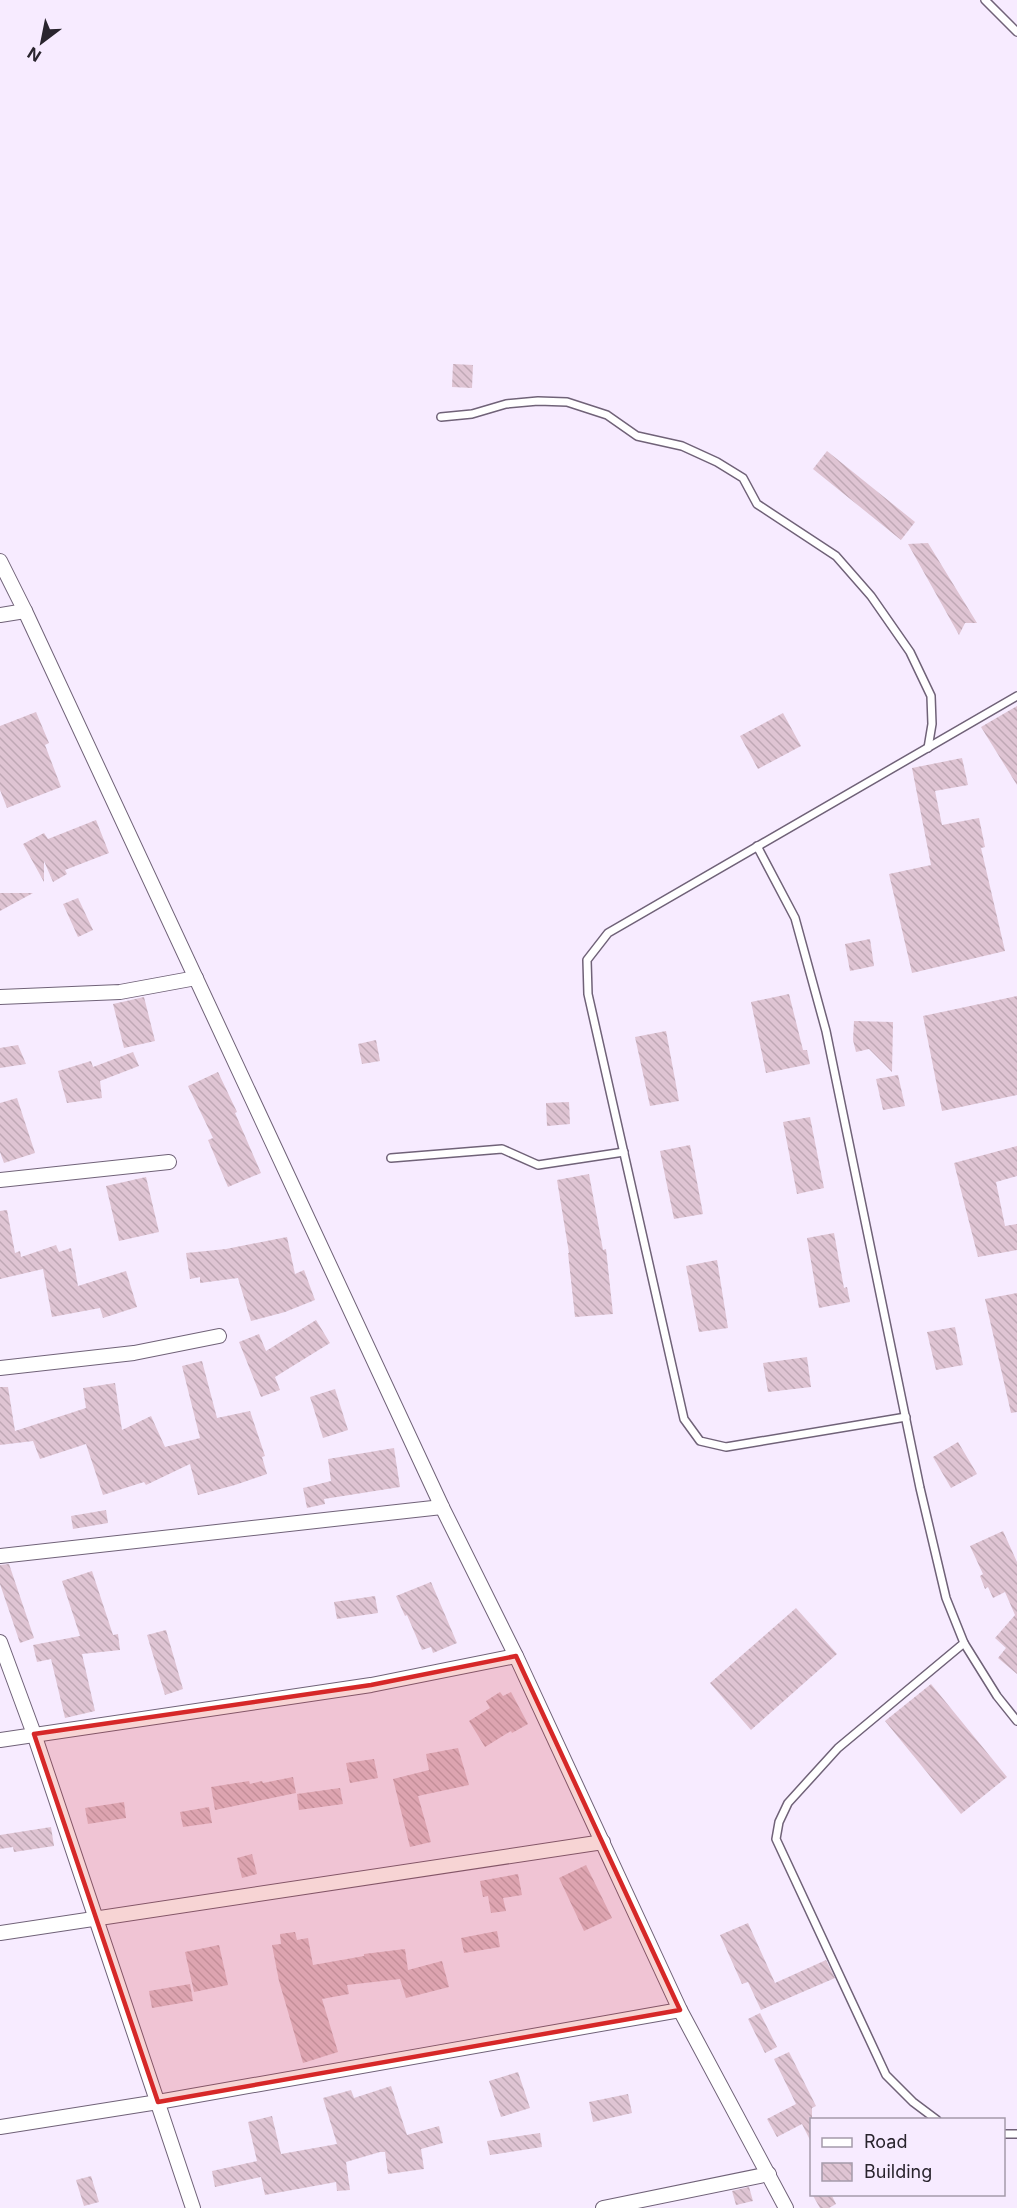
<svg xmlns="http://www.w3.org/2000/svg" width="1017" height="2208" font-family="Inter,sans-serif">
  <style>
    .building { fill: url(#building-back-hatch) }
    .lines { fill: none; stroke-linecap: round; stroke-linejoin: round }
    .service-casing { stroke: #706278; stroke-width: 10 }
    .minor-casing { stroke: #706278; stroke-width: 16 }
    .service { stroke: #fff; stroke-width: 7 }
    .minor { stroke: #fff; stroke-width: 14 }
    .marked { fill: #d62828; fill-opacity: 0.2; stroke: #d62828; stroke-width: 4.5; stroke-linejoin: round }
  </style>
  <defs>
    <pattern id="building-back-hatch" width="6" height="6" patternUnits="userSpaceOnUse" patternTransform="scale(1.5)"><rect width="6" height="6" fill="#dfc4d3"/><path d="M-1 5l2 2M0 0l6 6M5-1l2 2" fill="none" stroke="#bfa8b5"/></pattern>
  </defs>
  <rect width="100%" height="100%" fill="#f7ebff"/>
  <g class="building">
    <polygon points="453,364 473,365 472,388 452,387"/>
    <polygon points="827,451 915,522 901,540 813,469"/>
    <polygon points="928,543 977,623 965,623 959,635 908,544"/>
    <polygon points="1017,706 1017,785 981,727"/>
    <polygon points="36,712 49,743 45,745 61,787 7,808 0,790 0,726"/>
    <polygon points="783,713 801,746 758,769 740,736"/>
    <polygon points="962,758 968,785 935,791 942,825 979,818 985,847 981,848 1005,951 912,973 889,874 931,865 912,768"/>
    <polygon points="96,820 109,853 65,870 67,874 53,882 44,861 44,882 23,844 44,833 48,839"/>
    <polygon points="0,893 33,893 0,911"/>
    <polygon points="78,898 93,930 78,937 63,904"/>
    <polygon points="870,939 874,966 850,971 845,944"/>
    <polygon points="789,994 803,1050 807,1050 810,1064 766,1073 751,1002"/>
    <polygon points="1017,996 1017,1095 942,1111 923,1016"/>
    <polygon points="144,997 155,1041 124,1048 113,1004"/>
    <polygon points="854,1021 893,1022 892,1072 869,1049 856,1052 853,1040"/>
    <polygon points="666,1031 679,1101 650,1106 635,1037"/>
    <polygon points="376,1040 380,1061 362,1064 358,1044"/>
    <polygon points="18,1045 26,1064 0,1068 0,1048"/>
    <polygon points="133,1052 139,1066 100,1081 102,1098 67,1103 58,1071 91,1061 93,1067"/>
    <polygon points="218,1072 237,1112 235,1113 261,1173 228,1187 208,1140 213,1138 188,1086"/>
    <polygon points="898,1075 905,1106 883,1110 876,1079"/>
    <polygon points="17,1098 35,1153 4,1163 0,1152 0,1103"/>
    <polygon points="569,1102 570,1124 547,1126 546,1103"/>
    <polygon points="810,1117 824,1188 797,1194 783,1122"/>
    <polygon points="690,1145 703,1214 674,1219 660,1151"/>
    <polygon points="1017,1146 1017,1176 996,1182 1005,1226 1017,1224 1017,1250 978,1257 954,1163"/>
    <polygon points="589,1174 603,1250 606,1249 613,1314 575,1317 568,1253 569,1253 557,1180"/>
    <polygon points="146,1177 159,1232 119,1241 106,1186"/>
    <polygon points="7,1210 15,1253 20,1251 21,1257 56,1245 59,1252 71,1248 78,1286 126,1271 137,1307 103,1318 100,1308 52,1317 43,1269 0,1279 0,1211"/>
    <polygon points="834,1233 844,1288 847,1287 850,1302 819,1308 807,1238"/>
    <polygon points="287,1237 295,1274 304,1270 315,1300 285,1312 251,1321 238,1278 200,1283 200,1277 190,1279 186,1253 226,1249"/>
    <polygon points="717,1260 728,1328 699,1332 686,1266"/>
    <polygon points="1017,1293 1017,1412 1011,1413 985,1299"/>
    <polygon points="316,1320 330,1343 275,1377 280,1390 261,1397 239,1342 259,1334 266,1351"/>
    <polygon points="955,1327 963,1365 936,1370 927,1332"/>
    <polygon points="807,1357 811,1387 768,1392 763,1363"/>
    <polygon points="202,1361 217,1418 250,1411 265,1456 262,1457 267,1474 235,1485 198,1495 190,1464 146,1485 144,1482 103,1495 86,1444 40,1459 33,1441 0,1445 0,1387 8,1387 15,1431 86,1408 83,1388 115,1383 122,1430 151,1416 165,1447 200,1438 182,1366"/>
    <polygon points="335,1389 348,1430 323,1438 310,1397"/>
    <polygon points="958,1442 977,1474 951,1488 933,1457"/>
    <polygon points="394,1448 400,1487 324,1499 325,1504 307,1508 303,1488 331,1481 328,1459"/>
    <polygon points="106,1510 108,1523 73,1529 71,1516"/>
    <polygon points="1003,1531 1017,1562 1017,1674 998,1658 1006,1648 995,1638 1015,1615 1005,1592 993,1598 988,1587 985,1589 980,1576 983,1574 970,1546"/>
    <polygon points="9,1564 34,1638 20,1643 0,1584 0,1565"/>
    <polygon points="92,1571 113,1635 118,1634 120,1650 82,1654 95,1711 65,1718 51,1659 37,1662 33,1645 80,1636 62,1581"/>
    <polygon points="431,1582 457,1643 433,1653 431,1647 422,1650 407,1615 405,1616 396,1596"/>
    <polygon points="375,1596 378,1613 337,1619 334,1602"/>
    <polygon points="796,1608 837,1654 751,1730 710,1683"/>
    <polygon points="166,1630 183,1689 165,1695 147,1635"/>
    <polygon points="931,1684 1007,1777 961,1814 885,1721"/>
    <polygon points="500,1692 503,1696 511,1692 528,1724 512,1733 511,1731 485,1747 469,1721 490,1708 486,1701"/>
    <polygon points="458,1748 469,1785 418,1796 431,1842 410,1847 393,1779 429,1770 426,1754"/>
    <polygon points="374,1759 378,1778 350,1783 346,1763"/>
    <polygon points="293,1777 296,1793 215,1810 211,1787 249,1781 250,1784 262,1781 263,1783"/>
    <polygon points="340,1788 343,1804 299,1810 297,1794"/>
    <polygon points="124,1802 126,1818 88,1824 85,1808"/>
    <polygon points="209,1807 212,1823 183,1827 180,1812"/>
    <polygon points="51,1827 54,1846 14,1852 13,1847 0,1849 0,1835"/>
    <polygon points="252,1854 257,1874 242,1878 237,1858"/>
    <polygon points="586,1865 612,1918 584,1931 559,1878"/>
    <polygon points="518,1874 522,1895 503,1898 506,1911 491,1913 488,1896 483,1897 480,1881"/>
    <polygon points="748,1923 775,1983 826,1960 835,1978 761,2010 748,1982 742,1984 720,1935"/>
    <polygon points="497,1931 500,1947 464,1953 461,1938"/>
    <polygon points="295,1932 297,1940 308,1938 313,1965 364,1956 364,1954 405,1949 408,1970 442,1961 449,1987 406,1998 400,1979 347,1985 349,1994 322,1999 338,2052 303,2063 279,1981 272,1945 281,1944 280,1934"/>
    <polygon points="219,1945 228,1985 194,1992 185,1952"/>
    <polygon points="190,1984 193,2001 152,2008 149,1991"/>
    <polygon points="760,2013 777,2047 765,2053 748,2019"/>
    <polygon points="789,2052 816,2106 812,2108 812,2144 802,2124 777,2137 767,2119 796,2104 774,2059"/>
    <polygon points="518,2072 530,2108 501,2117 489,2081"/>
    <polygon points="391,2086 407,2135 439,2126 443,2143 421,2149 424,2169 388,2174 385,2152 380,2152 346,2162 350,2190 337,2191 336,2182 265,2195 261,2177 215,2187 212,2171 257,2161 248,2122 272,2116 281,2154 337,2144 323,2098 351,2090 354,2098"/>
    <polygon points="628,2094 632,2113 593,2122 589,2102"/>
    <polygon points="540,2133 542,2147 490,2155 487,2141"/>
    <polygon points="91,2176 99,2202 84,2206 76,2180"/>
    <polygon points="749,2187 753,2201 736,2205 732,2191"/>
    <polygon points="812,2194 831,2194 836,2204 829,2208 820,2208"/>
  </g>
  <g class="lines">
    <g class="service-casing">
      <g id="service">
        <polyline points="985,0 1017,32"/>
        <polyline points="441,417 472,414 506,404 538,401 567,402 607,415 637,436 682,446 717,462 743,478 757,504 836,556 871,596 910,652 931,696 932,724 928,748"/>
        <polyline points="757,846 795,918 826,1031 920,1488 946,1598 964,1643 997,1696 1017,1721"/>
        <polyline points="391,1158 502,1149 538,1165 624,1152"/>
        <polyline points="906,1417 726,1447 700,1441 684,1419 588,994 587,960 608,933 1017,696"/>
        <polyline points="937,2120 913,2102 886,2075 776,1839 779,1822 788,1803 838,1748 964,1643"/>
        <polyline points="1004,2134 1017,2134"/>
      </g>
    </g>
    <g class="minor-casing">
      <g id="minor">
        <polyline points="0,561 25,611 442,1507 516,1656 680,2010 786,2208"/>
        <polyline points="0,615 25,611"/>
        <polyline points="0,997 120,992 196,978"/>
        <polyline points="0,1180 169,1162"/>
        <polyline points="0,1368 134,1353 219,1336"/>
        <polyline points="0,1556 442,1507"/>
        <polyline points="0,1642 34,1734 193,2208"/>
        <polyline points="0,1740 371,1685 516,1656"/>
        <polyline points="0,1933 603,1842"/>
        <polyline points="0,2127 158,2102 680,2010"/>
        <polyline points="603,2208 769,2174"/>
      </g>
    </g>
    <use href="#service" class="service"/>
    <use href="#minor" class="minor"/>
  </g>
  <path class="marked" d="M516,1656L680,2010L158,2102L34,1734L371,1685Z"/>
  <rect x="810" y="2118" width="195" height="78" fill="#f7ebff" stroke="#a59bab" stroke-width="1.5"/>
  <rect x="822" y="2138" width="30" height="9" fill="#ffffff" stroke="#a59bab" stroke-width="1.5"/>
  <text x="864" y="2148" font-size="18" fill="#29242d">Road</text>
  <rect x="822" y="2163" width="30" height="18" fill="url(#building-back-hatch)" stroke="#a59bab" stroke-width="1.5"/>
  <text x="864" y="2178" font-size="18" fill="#29242d">Building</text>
  <g transform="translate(42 42) rotate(212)" stroke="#f7ebff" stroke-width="4.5" paint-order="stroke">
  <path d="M0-4.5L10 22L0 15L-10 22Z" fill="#29242d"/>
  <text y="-9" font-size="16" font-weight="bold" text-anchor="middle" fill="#29242d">N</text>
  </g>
</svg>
